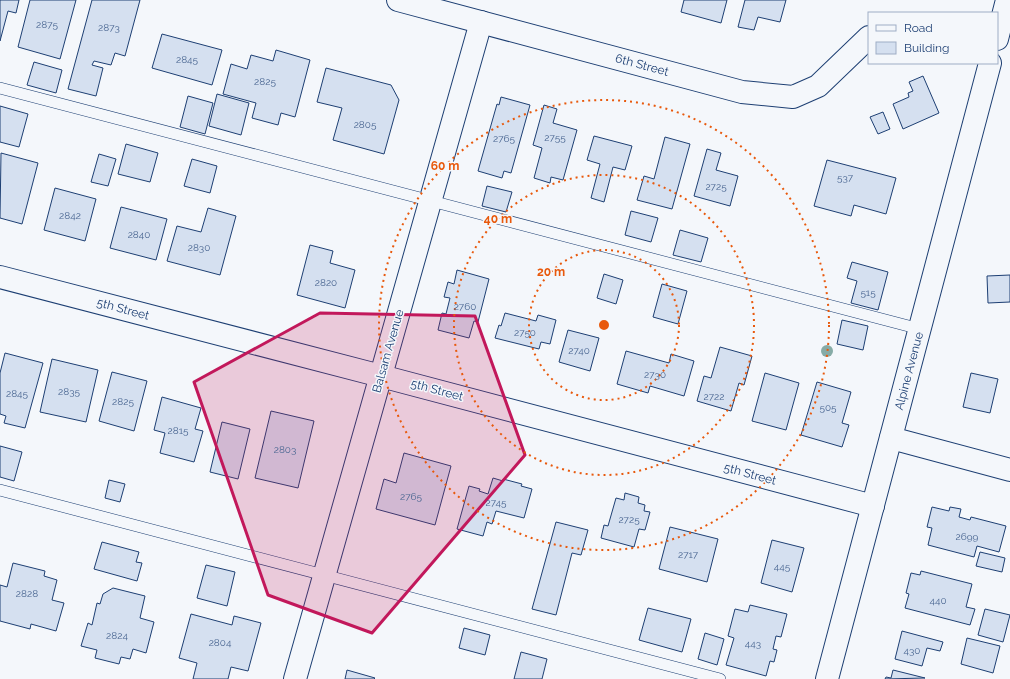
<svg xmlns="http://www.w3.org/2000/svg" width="1010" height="679" font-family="Raleway,sans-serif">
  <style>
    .building { fill: #d5e0f0; stroke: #1d3f73 }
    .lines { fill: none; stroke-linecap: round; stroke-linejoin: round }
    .service-casing { stroke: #1d3f73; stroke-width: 12 }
    .minor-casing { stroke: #1d3f73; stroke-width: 24 }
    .service { stroke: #f4f7fb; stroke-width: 11 }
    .minor { stroke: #f4f7fb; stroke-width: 22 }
    .tree { fill: #86aba6 }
    .marked { fill: #c2185b; fill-opacity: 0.2; stroke: #c2185b; stroke-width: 3; stroke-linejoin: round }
    .ring { fill: none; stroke: #e8590c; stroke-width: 2; stroke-dasharray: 2 4 }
    .labels { text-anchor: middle; stroke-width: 3; stroke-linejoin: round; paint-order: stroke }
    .number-label { font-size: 10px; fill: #4b6792 }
    .street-label { font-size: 12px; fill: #1d3f73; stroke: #f4f7fb }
    .centre { fill: #e8590c; stroke: #f4f7fb; stroke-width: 2 }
    .ring-label { font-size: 12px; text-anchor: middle; font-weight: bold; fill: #e8590c; stroke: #f4f7fb; stroke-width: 3; stroke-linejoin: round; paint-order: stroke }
  </style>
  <rect width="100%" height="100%" fill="#f4f7fb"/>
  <g class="building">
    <polygon points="0,0 19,0 16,13 8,11 0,41"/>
    <polygon points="30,0 76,0 60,59 18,47"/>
    <polygon points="92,0 140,0 125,56 115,53 111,65 94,61 92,65 103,68 96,96 68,89"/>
    <polygon points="684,0 727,0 721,23 681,12"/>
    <polygon points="745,0 786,0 780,22 758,17 754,30 738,27"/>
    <polygon points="162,34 222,50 212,85 152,68"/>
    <polygon points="276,50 310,60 295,117 281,113 278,125 252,118 256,103 223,94 231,64 247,69 251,55 273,61"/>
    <polygon points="34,62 62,70 56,93 27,85"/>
    <polygon points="326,68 391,85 399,100 384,154 333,140 342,108 317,102"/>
    <polygon points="923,76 939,113 903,129 893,104 909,97 908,93 913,91 909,82"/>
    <polygon points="217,94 249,103 241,135 209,126"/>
    <polygon points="188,96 213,103 205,134 180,127"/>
    <polygon points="501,97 530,105 511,173 504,171 502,178 478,171 497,104 499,105"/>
    <polygon points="544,105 557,109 553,123 577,130 563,180 551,177 550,183 534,178 542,148 533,145"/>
    <polygon points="0,106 28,114 19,147 0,142"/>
    <polygon points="883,112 890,129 878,134 870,117"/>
    <polygon points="594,136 632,146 625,170 613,167 604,202 591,198 600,164 587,160"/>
    <polygon points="665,137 690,144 672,209 637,200 644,176 654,179"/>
    <polygon points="126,144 158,153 150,182 118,174"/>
    <polygon points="707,149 721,153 716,170 738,176 730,206 694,196"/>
    <polygon points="1,153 38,163 22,224 0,218"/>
    <polygon points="99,154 116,159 108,186 91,182"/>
    <polygon points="192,159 217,166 210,193 184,186"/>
    <polygon points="827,160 896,178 886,214 854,205 851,216 814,206"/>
    <polygon points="487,186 512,192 506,212 482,206"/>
    <polygon points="55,188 96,199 85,241 44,230"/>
    <polygon points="121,207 167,219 156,260 110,248"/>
    <polygon points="208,208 236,216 220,275 167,261 177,226 201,232"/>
    <polygon points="631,211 658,218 651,242 625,235"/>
    <polygon points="680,230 708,238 701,262 673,255"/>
    <polygon points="310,245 333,251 330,263 355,270 345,308 297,295"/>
    <polygon points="852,262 888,272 878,310 851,303 857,281 847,278"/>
    <polygon points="457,270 489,279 478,322 474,321 469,338 438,330 442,313 446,314 450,298 444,297 448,282 454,284"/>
    <polygon points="604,274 623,280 616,304 597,298"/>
    <polygon points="1010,275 1010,302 988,303 987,276"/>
    <polygon points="662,284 687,291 678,324 653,317"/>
    <polygon points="505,313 536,321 538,315 556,320 550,344 541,342 539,349 495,338 499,325 501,326"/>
    <polygon points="842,320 868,326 863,350 837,344"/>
    <polygon points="568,330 599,338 590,371 559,362"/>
    <polygon points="720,347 752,356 744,385 739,383 731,411 697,401 704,376 711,378"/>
    <polygon points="626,351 669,363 671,354 694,361 684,396 650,386 648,393 617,384"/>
    <polygon points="5,353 43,363 25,428 4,423 6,416 0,414 0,373"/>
    <polygon points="52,359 98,370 86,422 40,412"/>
    <polygon points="112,372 147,381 134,431 99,421"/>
    <polygon points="765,373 799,383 786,430 752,421"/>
    <polygon points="971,373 998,379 990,413 963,407"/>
    <polygon points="817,382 851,392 842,423 849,425 842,447 801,435"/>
    <polygon points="162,397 201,408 195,429 203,431 194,462 160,453 165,433 154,430"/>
    <polygon points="271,411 314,421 298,488 255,478"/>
    <polygon points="222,422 250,429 238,479 210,472"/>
    <polygon points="0,446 22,452 14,481 0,477"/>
    <polygon points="404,453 451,466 435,525 376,509 384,479 396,483"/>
    <polygon points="493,478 503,481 503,479 522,484 521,486 532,489 524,518 496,511 492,524 487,522 483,536 457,529 469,486 480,489 479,491 488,494"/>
    <polygon points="109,480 125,484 120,502 105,498"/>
    <polygon points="625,493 639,497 638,503 645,505 644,511 650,512 645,530 639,529 634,547 601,538 604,525 608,526 616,498 624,500"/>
    <polygon points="932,507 949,511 950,507 961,509 959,517 970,520 971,517 1006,526 999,552 977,546 974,557 928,545 932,528 927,527"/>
    <polygon points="556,522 588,530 581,555 572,553 556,615 532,609"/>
    <polygon points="670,527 718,539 707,582 659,569"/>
    <polygon points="772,540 804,548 792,592 761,583"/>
    <polygon points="102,542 139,552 136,562 142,563 137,581 94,569"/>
    <polygon points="980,552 1005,558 1002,572 976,566"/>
    <polygon points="13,563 45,571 44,576 57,580 52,600 64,603 56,631 31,624 30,629 0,621 0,585 7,587"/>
    <polygon points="206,565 235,572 227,606 197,598"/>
    <polygon points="921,571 972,584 966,607 975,609 970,625 905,608 909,594 906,593 911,573 920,575"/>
    <polygon points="113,588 145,596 140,618 154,622 146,653 133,649 130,659 121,657 119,664 95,658 97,650 81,646 88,623 92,625 97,603 100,604 103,594"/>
    <polygon points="750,605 787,614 781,637 776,636 773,649 777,650 774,662 770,661 766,676 726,665 734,638 728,636 735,609 748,612"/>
    <polygon points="648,608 691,619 682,652 639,640"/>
    <polygon points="985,609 1010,615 1003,642 978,635"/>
    <polygon points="191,614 232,625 234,616 261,623 248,671 231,667 228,679 193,679 197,663 179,658"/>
    <polygon points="464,628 490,635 485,655 459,648"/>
    <polygon points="902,631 943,642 940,651 927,648 922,666 895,659"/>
    <polygon points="705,633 724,639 717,665 698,659"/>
    <polygon points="967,638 1000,646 993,673 961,664"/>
    <polygon points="521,652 547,659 542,679 514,679"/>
    <polygon points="347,670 375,678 374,679 345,679"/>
    <polygon points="893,670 925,678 885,679 886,677 891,678"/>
  </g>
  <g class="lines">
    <g class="service-casing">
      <g id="service">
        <polyline points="0,88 920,329"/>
        <polyline points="0,490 720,679"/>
      </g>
    </g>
    <g class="minor-casing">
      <g id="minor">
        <polyline points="398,0 742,92 793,97 818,86 869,37"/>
        <polyline points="997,39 1007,0"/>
        <polyline points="0,277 381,376 873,506"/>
        <polyline points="891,438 1010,470"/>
        <polyline points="295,679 481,22"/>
        <polyline points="827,679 990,63"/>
      </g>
    </g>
    <use href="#service" class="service"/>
    <use href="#minor" class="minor"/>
  </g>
  <circle class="tree" cx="827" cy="351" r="6"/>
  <path class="marked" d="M320,313L475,316L525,455L372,633L268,595L194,382Z"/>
  <g class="ring">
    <circle cx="604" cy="325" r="75"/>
    <circle cx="604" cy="325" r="150"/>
    <circle cx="604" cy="325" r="225"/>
  </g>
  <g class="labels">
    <g class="number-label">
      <text x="47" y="28">2875</text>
      <text x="109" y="31">2873</text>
      <text x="187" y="63">2845</text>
      <text x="265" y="85">2825</text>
      <text x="365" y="128">2805</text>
      <text x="555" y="141">2755</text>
      <text x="504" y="142">2765</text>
      <text x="845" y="181">537</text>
      <text x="716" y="190">2725</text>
      <text x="70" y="219">2842</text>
      <text x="139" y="238">2840</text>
      <text x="199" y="251">2830</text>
      <text x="326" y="286">2820</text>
      <text x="868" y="296">515</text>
      <text x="465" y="310">2760</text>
      <text x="525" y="336">2750</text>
      <text x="579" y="354">2740</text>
      <text x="655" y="378">2730</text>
      <text x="69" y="395">2835</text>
      <text x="17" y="397">2845</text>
      <text x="714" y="400">2722</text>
      <text x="123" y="405">2825</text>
      <text x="828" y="411">505</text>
      <text x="178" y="434">2815</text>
      <text x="285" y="453">2803</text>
      <text x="411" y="500">2765</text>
      <text x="496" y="506">2745</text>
      <text x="629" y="523">2725</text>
      <text x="967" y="540">2699</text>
      <text x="688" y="558">2717</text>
      <text x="782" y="570">445</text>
      <text x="27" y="597">2828</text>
      <text x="938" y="604">440</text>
      <text x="117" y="639">2824</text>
      <text x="220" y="646">2804</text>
      <text x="753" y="647">443</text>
      <text x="912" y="654">430</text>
    </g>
    <g class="street-label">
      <text transform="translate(642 65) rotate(15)" y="4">6th Street</text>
      <text transform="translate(123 309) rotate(15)" y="4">5th Street</text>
      <text transform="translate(388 351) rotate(-74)" y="4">Balsam Avenue</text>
      <text transform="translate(909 371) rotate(-75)" y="4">Alpine Avenue</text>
      <text transform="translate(437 390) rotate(15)" y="4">5th Street</text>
      <text transform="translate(750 474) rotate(15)" y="4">5th Street</text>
    </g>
  </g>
  <circle cx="604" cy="325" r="6" class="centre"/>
  <g class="ring-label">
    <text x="445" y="170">60 m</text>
    <text x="498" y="223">40 m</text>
    <text x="551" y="276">20 m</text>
  </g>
  <rect x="868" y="12" width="130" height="52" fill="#f4f7fb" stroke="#9eadc5"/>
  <rect x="876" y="25" width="20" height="6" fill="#f4f7fb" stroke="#9eadc5"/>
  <text x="904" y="32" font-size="12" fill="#1d3f73">Road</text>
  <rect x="876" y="42" width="20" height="12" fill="#d5e0f0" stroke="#9eadc5"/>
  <text x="904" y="52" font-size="12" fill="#1d3f73">Building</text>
</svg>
